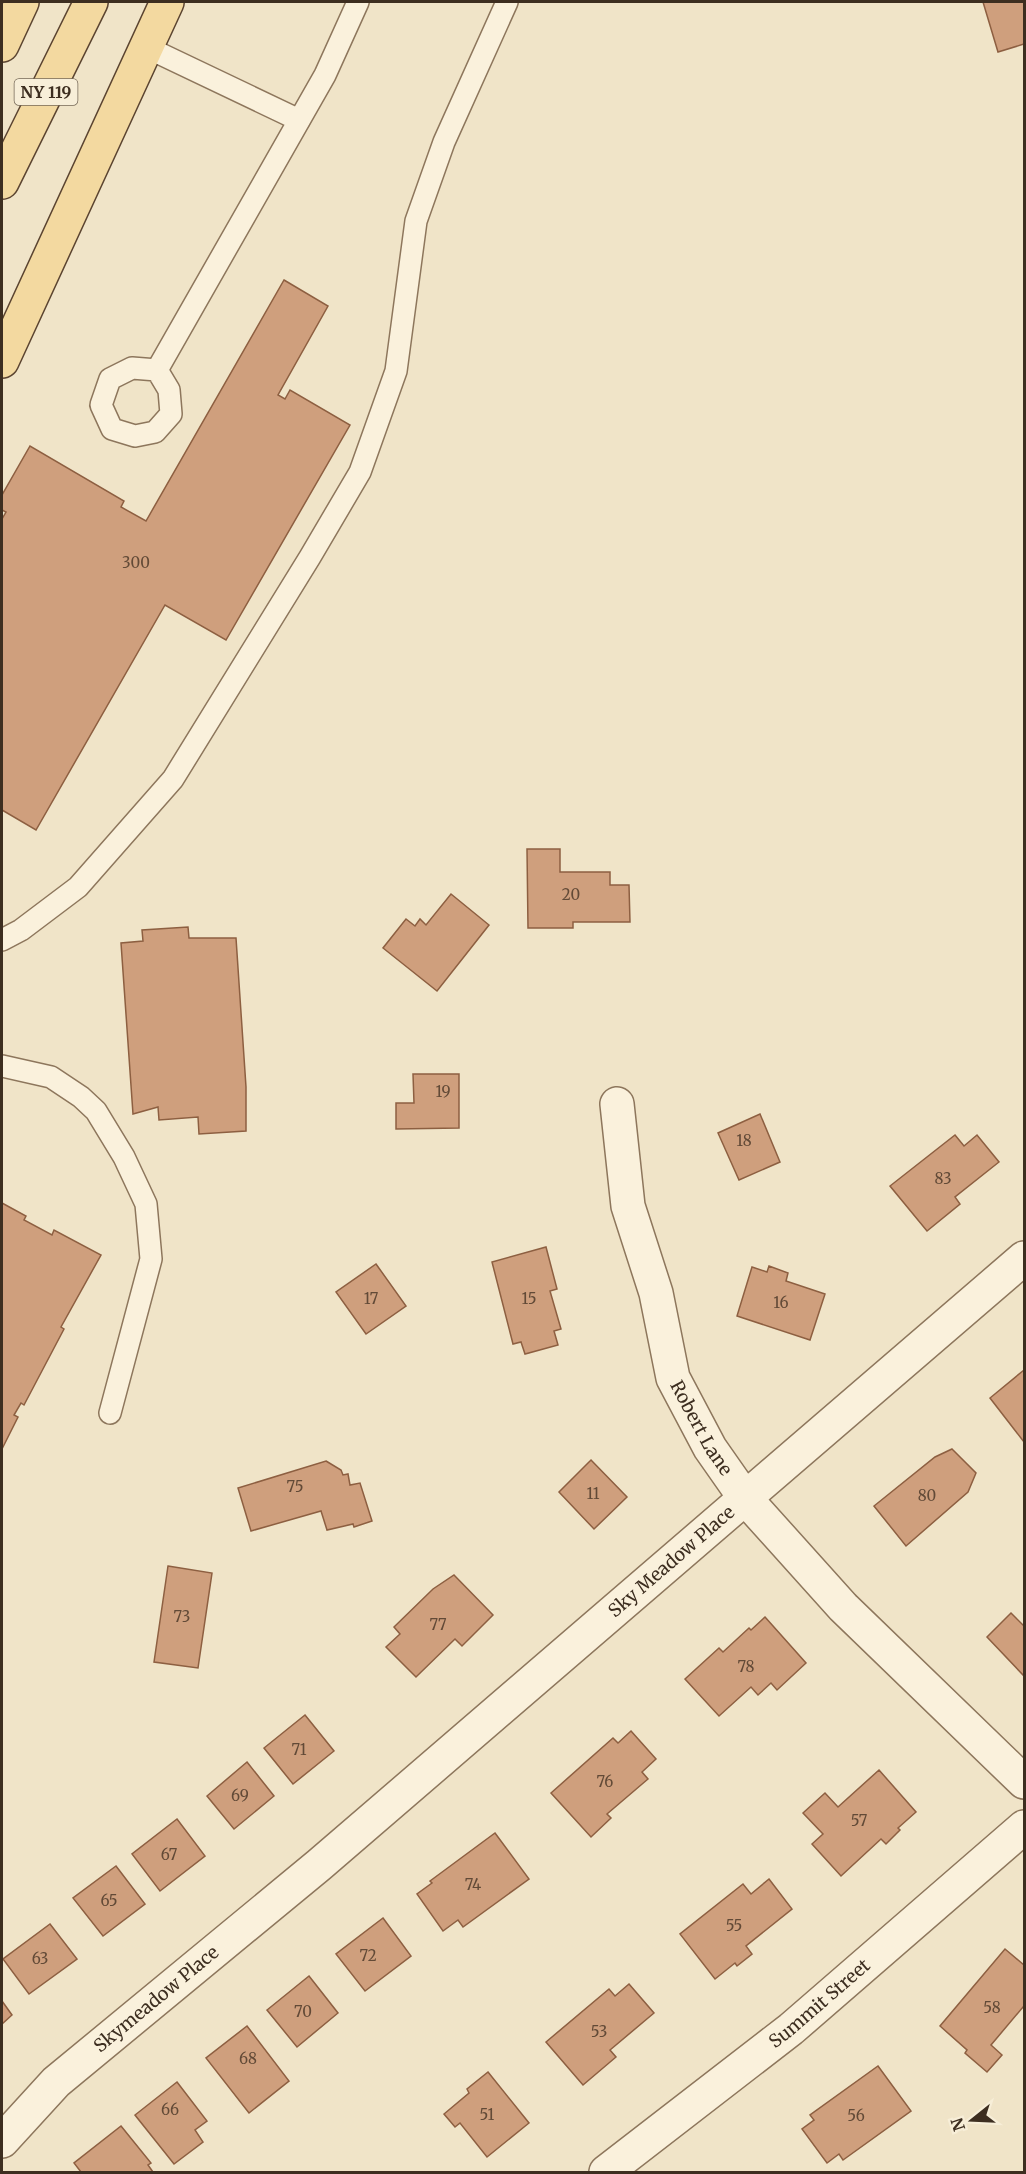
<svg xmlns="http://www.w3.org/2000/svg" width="1026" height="2174" font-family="Merriweather,serif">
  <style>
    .building { fill: #cf9f7d; stroke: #8d5f41; stroke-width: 1.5 }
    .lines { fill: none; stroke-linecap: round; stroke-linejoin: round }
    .lane-casing { stroke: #8d765c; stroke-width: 24 }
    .street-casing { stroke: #8d765c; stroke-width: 36 }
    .primary-casing { stroke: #5b4430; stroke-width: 36 }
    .lane { stroke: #faf1dc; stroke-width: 21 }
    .street { stroke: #faf1dc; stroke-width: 33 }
    .primary { stroke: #f3d9a0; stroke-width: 33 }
    .labels { text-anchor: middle; stroke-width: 4.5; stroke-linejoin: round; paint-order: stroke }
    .number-label { font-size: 15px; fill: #624a37 }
    .shield { fill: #f7eed8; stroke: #756857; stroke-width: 1.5 }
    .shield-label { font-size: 16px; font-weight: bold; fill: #3d2e20 }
    .street-label { font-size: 18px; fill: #3d2e20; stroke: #f7eed8 }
  </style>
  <rect width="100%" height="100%" fill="#f0e4c8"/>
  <g class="building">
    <polygon points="983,2 1024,2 1024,44 998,52"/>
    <polygon points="284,280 328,306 278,395 285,399 290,390 350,425 226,640 165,605 36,830 2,810 2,519 6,512 2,510 2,495 30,446 124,501 121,507 146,521"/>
    <polygon points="527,849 560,849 560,872 610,872 610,885 629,885 630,922 573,922 573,928 528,928"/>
    <polygon points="451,894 489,925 437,991 383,948 406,919 415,926 420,919 426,925"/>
    <polygon points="188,927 189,938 236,938 246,1087 246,1131 199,1134 198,1117 159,1120 158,1107 133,1114 121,943 143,941 142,930"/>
    <polygon points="413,1074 459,1074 459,1128 396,1129 396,1103 414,1103"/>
    <polygon points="760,1114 780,1162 739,1180 718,1133"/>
    <polygon points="955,1135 964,1146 977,1135 999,1162 955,1197 960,1204 927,1231 890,1186"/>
    <polygon points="2,1203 26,1216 24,1220 52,1235 54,1230 101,1255 61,1327 64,1329 24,1405 21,1403 14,1415 18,1417 2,1449"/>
    <polygon points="546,1247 557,1289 550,1291 561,1329 554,1331 558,1345 525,1354 521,1342 513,1344 492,1262"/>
    <polygon points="376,1264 406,1306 366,1334 336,1292"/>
    <polygon points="769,1266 788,1273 786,1281 825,1294 810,1340 737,1316 752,1267 767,1272"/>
    <polygon points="1024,1370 1024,1442 990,1398"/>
    <polygon points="952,1449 976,1473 968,1492 906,1546 874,1506 935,1457"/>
    <polygon points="591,1460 627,1497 594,1529 559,1492"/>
    <polygon points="326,1461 341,1470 343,1475 348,1474 350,1485 360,1483 372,1521 354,1527 353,1524 327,1530 321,1511 251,1531 238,1488"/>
    <polygon points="168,1566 212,1573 198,1668 154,1662"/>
    <polygon points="454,1575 493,1615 462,1646 455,1639 416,1677 386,1647 400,1634 394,1627 433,1589"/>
    <polygon points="1011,1613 1024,1626 1024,1676 987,1637"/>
    <polygon points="765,1617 806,1663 777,1690 771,1683 758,1695 751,1687 719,1716 685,1679 719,1648 723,1652 749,1628 751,1630"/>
    <polygon points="305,1715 334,1751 293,1784 264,1748"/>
    <polygon points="631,1731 656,1759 642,1772 648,1779 607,1814 611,1818 591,1837 551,1793 613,1738 618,1743"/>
    <polygon points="247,1762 274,1796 234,1829 207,1796"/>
    <polygon points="879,1770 916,1812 898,1828 900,1830 886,1844 881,1839 841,1876 812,1844 823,1834 803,1813 825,1793 838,1807"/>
    <polygon points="177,1819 205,1856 160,1891 132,1854"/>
    <polygon points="495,1833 529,1879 463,1927 458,1920 443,1931 417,1894 432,1883 430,1881"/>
    <polygon points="116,1866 145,1904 103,1936 73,1898"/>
    <polygon points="769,1879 792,1909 746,1946 752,1954 737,1966 735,1963 715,1979 680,1934 743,1884 751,1894"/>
    <polygon points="383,1918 411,1956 365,1991 336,1954"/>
    <polygon points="50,1924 77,1959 29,1994 3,1959"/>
    <polygon points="1005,1949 1024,1965 1024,2009 1023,2007 991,2045 1002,2055 987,2072 965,2053 967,2050 940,2026"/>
    <polygon points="309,1976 338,2013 297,2047 267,2010"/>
    <polygon points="629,1984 654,2013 610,2050 616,2057 583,2085 546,2042 609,1989 615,1996"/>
    <polygon points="2,2001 12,2015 2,2024"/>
    <polygon points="247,2026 289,2081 249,2113 206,2058"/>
    <polygon points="878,2066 911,2111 843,2160 839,2154 827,2163 802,2129 814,2120 810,2115"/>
    <polygon points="488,2072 529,2123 487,2157 460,2123 455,2127 444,2114 469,2093 467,2089"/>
    <polygon points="177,2082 207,2121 195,2130 203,2142 174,2164 135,2115"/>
    <polygon points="121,2126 151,2163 148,2165 153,2172 81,2172 74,2163"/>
  </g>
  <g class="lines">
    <g class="lane-casing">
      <g id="lane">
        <polyline points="146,47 299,120"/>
        <polygon points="132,368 157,370 169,390 171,414 155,432 135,436 112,429 101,405 110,379"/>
        <polyline points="157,370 325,75 358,2"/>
        <polyline points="2,940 21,930 78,887 173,779 310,557 360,472 396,371 416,221 444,142 507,2"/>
        <polyline points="2,1066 51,1077 81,1097 96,1111 124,1157 146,1204 151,1259 110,1413"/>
      </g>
    </g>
    <g class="street-casing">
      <g id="street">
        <path id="s1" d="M617,1104L628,1206L656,1293L673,1378L710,1448L745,1498L843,1607L1024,1782"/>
        <path id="s2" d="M2,2141L56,2082L319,1865L1024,1258"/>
        <path id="s3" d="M606,2172L791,2029L1024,1827"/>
      </g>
    </g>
    <g class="primary-casing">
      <g id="primary">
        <polyline points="2,45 22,2"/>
        <polyline points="2,182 91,2"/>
        <polyline points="2,361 167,2"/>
      </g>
    </g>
    <use href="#lane" class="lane"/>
    <use href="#street" class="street"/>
    <use href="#primary" class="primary"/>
  </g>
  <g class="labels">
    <g class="number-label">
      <text x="136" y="568">300</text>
      <text x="571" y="900">20</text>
      <text x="443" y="1097">19</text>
      <text x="744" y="1146">18</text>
      <text x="943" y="1184">83</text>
      <text x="371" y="1304">17</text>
      <text x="529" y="1304">15</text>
      <text x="781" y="1308">16</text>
      <text x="295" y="1492">75</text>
      <text x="593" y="1499">11</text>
      <text x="927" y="1501">80</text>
      <text x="182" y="1622">73</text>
      <text x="438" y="1630">77</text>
      <text x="746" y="1672">78</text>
      <text x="299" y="1755">71</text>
      <text x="605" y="1787">76</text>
      <text x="240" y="1801">69</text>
      <text x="859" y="1826">57</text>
      <text x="169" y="1860">67</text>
      <text x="473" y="1890">74</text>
      <text x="109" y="1906">65</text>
      <text x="734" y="1931">55</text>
      <text x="368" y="1961">72</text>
      <text x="40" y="1964">63</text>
      <text x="992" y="2013">58</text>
      <text x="303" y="2017">70</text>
      <text x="599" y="2037">53</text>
      <text x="248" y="2064">68</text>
      <text x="170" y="2115">66</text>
      <text x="487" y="2120">51</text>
      <text x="856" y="2121">56</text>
    </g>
    <rect class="shield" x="14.5" y="79" width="63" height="26" rx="4.5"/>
    <g class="shield-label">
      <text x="46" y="98">NY 119</text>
    </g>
    <g class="street-label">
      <text dy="6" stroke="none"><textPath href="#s1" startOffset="338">Robert Lane</textPath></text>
      <text dy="6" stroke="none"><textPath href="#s2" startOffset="886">Sky Meadow Place</textPath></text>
      <text dy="6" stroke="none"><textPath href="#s2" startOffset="210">Skymeadow Place</textPath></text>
      <text dy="6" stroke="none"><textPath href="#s3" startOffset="272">Summit Street</textPath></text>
    </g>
  </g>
  <rect width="1026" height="2174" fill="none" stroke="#3d2e20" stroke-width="6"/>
  <g transform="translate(972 2120) rotate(252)" stroke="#f7eed8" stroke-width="4.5" paint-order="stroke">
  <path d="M0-4.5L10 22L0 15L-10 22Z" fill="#3d2e20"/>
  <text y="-9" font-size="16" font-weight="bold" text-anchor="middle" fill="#3d2e20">N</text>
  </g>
</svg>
